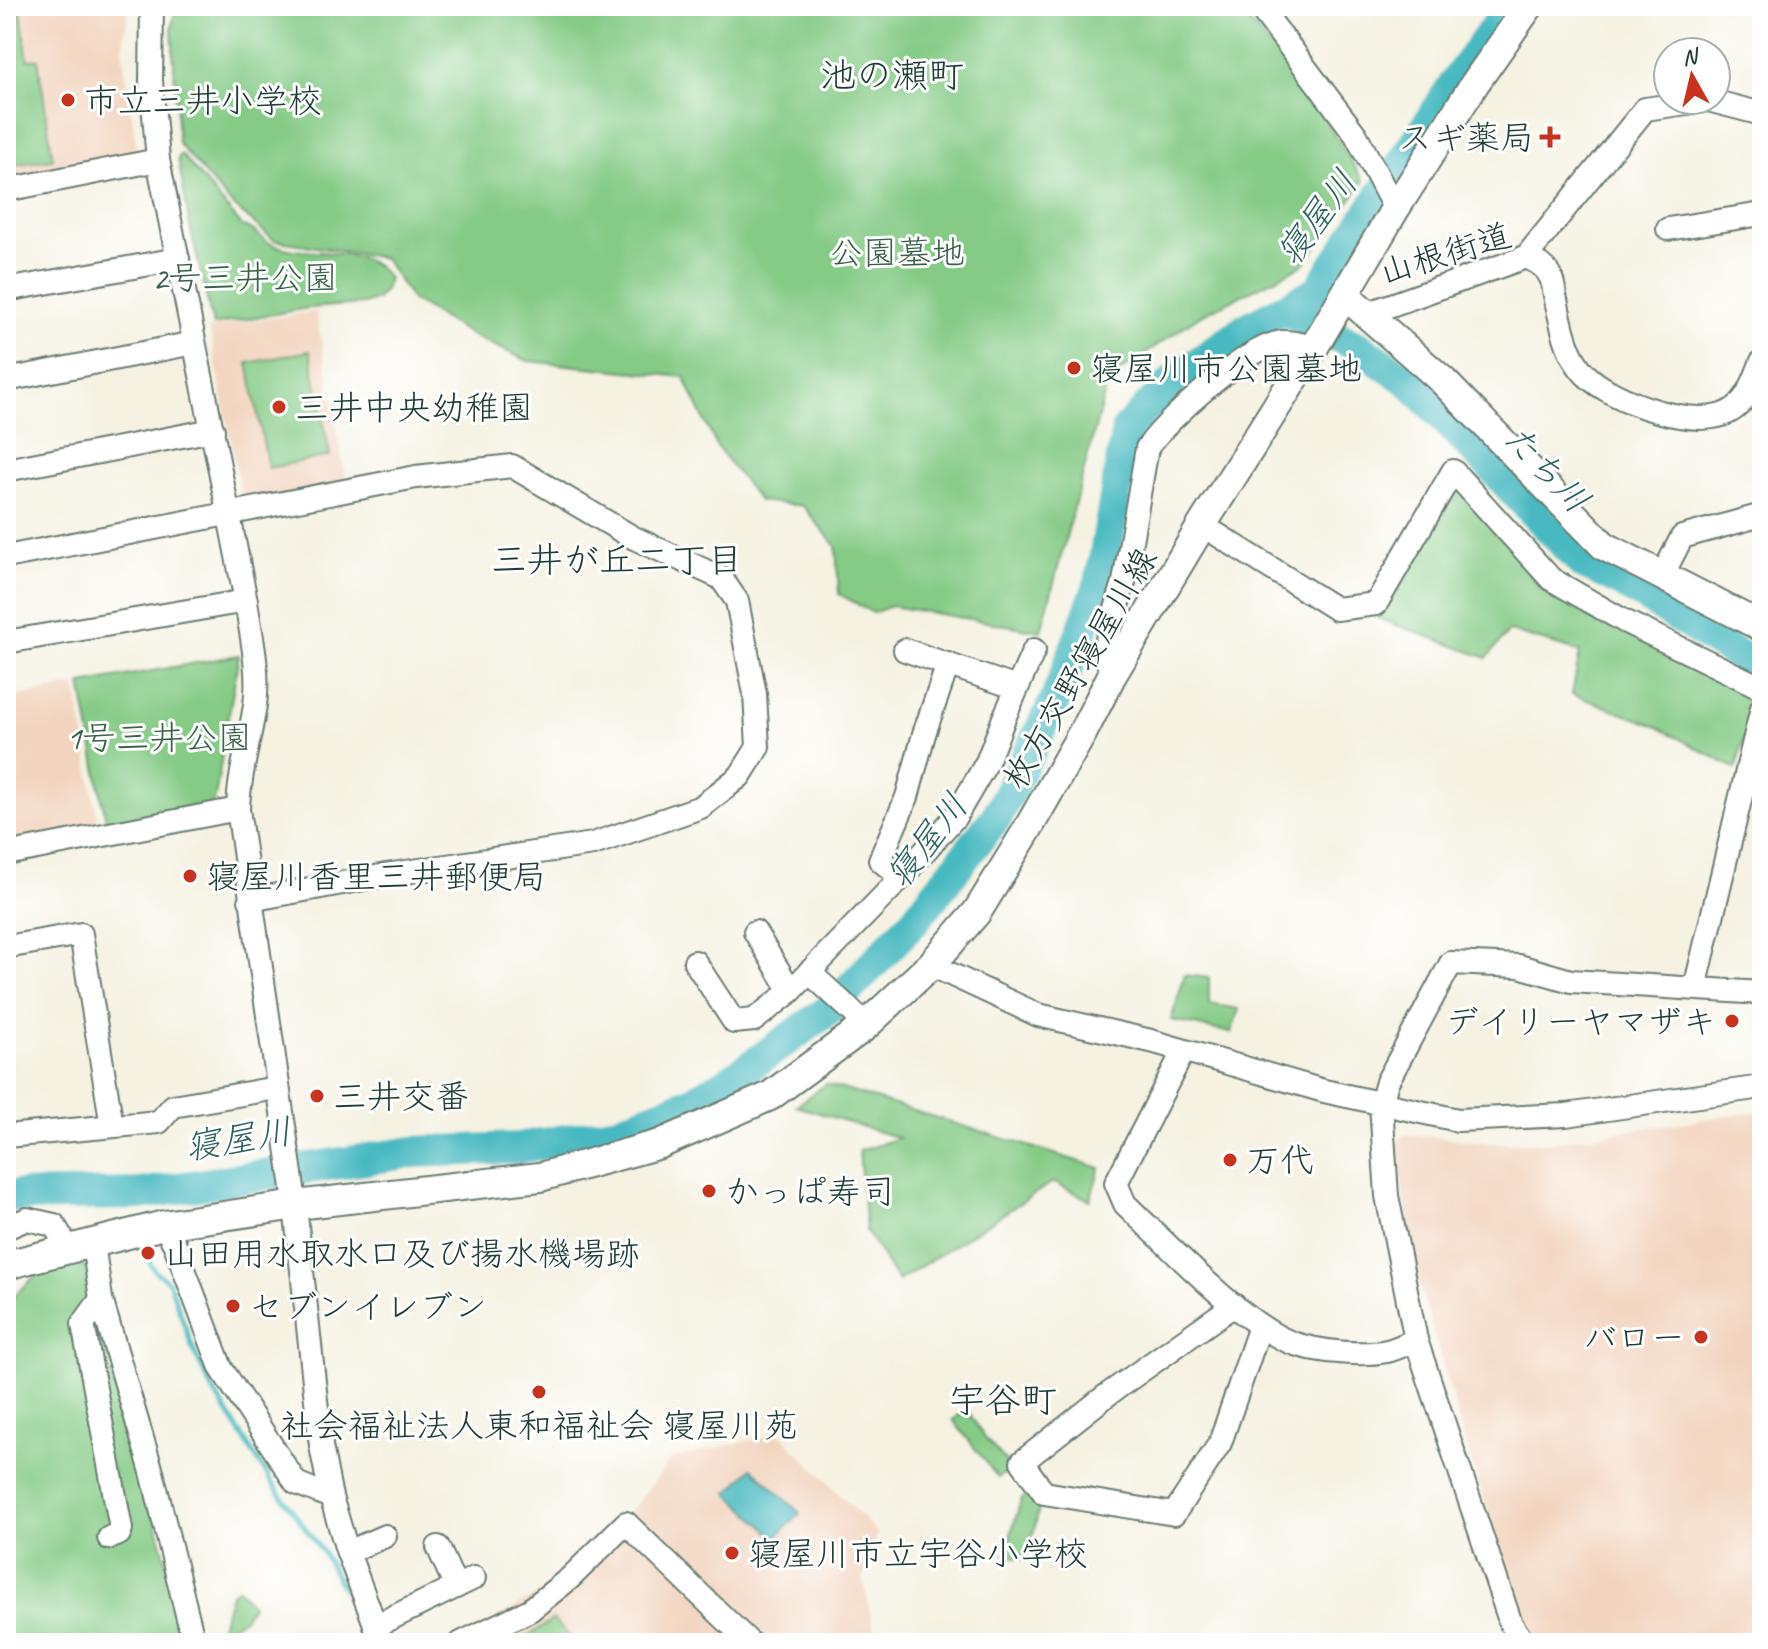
<svg xmlns="http://www.w3.org/2000/svg" width="1768" height="1649" font-family="Caveat,'Klee One',sans-serif">
  <style>
    .built { fill: #f2d4be }
    .green { fill: #85cb86; stroke: #52845d; stroke-width: 2 }
    .water { fill: #4ab9c1; stroke: #347b7a; stroke-width: 2 }
    .lines { fill: none; stroke-linecap: round; stroke-linejoin: round }
    .stream { stroke: #4ab9c1; stroke-width: 5 }
    .river { stroke: #4ab9c1; stroke-width: 32 }
    .minor-casing { stroke: #6a7c71; stroke-width: 26 }
    .major-casing { stroke: #6a7c71; stroke-width: 32 }
    .minor { stroke: #fff; stroke-width: 22 }
    .major { stroke: #fff; stroke-width: 28 }
    .poi-dot { fill: #c8321e; stroke: #fff; stroke-width: 3 }
    .labels { text-anchor: middle; stroke-width: 6; stroke-linejoin: round; paint-order: stroke }
    .poi-label { font-size: 34px; fill: #1f3d34; stroke: #fff; text-anchor: start }
    .park-label { font-size: 34px; fill: #386048; stroke: #fff }
    .street-label { font-size: 34px; fill: #1f3d34; stroke: #fff }
    .neighbourhood-label { font-size: 36px; fill: #1f3d34; stroke: #fff }
    .water-label { font-size: 36px; font-style: italic; fill: #2c625e; stroke: #fff }
  </style>
  <rect width="100%" height="100%" fill="#fff"/>
  <filter id="ink" filterUnits="userSpaceOnUse"><feTurbulence type="fractalNoise" baseFrequency=".0125" numOctaves="2"/><feDisplacementMap in="SourceGraphic" scale="16" xChannelSelector="R" yChannelSelector="G"/><feConvolveMatrix kernelMatrix="1 2 1 2 8 2 1 2 1" color-interpolation-filters="sRGB"/></filter>
  <filter id="wash" filterUnits="userSpaceOnUse"><feTurbulence type="fractalNoise" baseFrequency=".006" numOctaves="4" result="noise"/><feDisplacementMap in="SourceGraphic" scale="32" xChannelSelector="R" yChannelSelector="G"/><feGaussianBlur stdDeviation="1.8" result="paint"/><feColorMatrix in="noise" values="0 0 0 0 0 0 0 0 0 0 0 0 0 0 0 0 0 1.4 0 .05"/><feComposite in="paint" operator="in"/></filter>
  <g filter="url(#wash)">
    <rect width="100%" height="100%" fill="#f5f2e2"/>
    <g class="built">
      <polygon points="6,6 130,6 122,49 137,151 6,179"/>
      <polygon points="316,311 347,486 243,504 209,328"/>
      <polygon points="76,685 100,836 6,854 6,699"/>
      <polygon points="1762,1111 1762,1643 1538,1643 1523,1620 1467,1449 1411,1255 1396,1144 1405,1134 1495,1143 1543,1143"/>
      <polygon points="779,1433 878,1533 863,1579 877,1643 453,1643 574,1573 637,1503 671,1459"/>
    </g>
    <g class="green">
      <polygon points="6,6 20,6 28,60 38,59 53,159 6,166"/>
      <polygon points="176,6 1235,6 1293,71 1364,181 1303,265 1199,316 1108,380 1041,631 891,606 873,613 839,594 836,546 803,506 759,501 717,447 684,377 528,361 473,336 412,300 384,258 274,240 229,202 178,143 172,27"/>
      <path d="M181,154L242,226C256,228 262,241 274,245C309,259 365,242 388,278L385,290L377,299L364,304L308,308L213,325L189,222L178,158Z"/>
      <polygon points="310,351 330,456 268,468 248,363"/>
      <polygon points="1455,483 1547,582 1755,694 1736,769 1654,725 1572,694 1580,652 1509,631 1487,658 1377,618"/>
      <polygon points="239,655 214,803 106,821 81,684"/>
      <polygon points="1185,975 1209,978 1209,1004 1239,1009 1231,1033 1171,1020"/>
      <polygon points="826,1084 1100,1168 1090,1200 1053,1182 898,1281 866,1231 859,1151 899,1138 796,1106"/>
      <polygon points="78,1261 85,1267 126,1427 139,1459 188,1643 6,1643 6,1303 42,1270"/>
      <polygon points="967,1409 984,1437 1012,1469 998,1478 953,1420"/>
      <polygon points="1030,1492 1040,1505 1027,1560 1005,1555 1021,1500"/>
      <polygon points="238,1588 252,1605 244,1618 219,1632 231,1594"/>
      <polygon points="553,1620 576,1643 517,1643"/>
    </g>
    <polygon class="water" points="752,1468 800,1513 776,1538 728,1493"/>
    <g class="lines">
      <polyline class="stream" points="144,1253 155,1271 169,1282 195,1354 214,1392 271,1481 322,1551 347,1596 363,1643"/>
      <g class="river">
        <path d="M1284,310L1360,348L1410,382L1583,564C1647,590 1701,637 1762,669"/>
        <polyline points="6,1196 140,1194 413,1152 518,1148 618,1131 690,1103 728,1082 829,1010 915,920 997,816 1056,699 1100,583 1127,429 1174,380 1244,330 1318,291 1458,78 1511,6"/>
      </g>
    </g>
  </g>
  <g filter="url(#ink)">
    <g class="lines">
      <g class="minor-casing">
        <g id="minor">
          <path d="M152,6L151,81L158,160L246,601C251,635 260,671 255,705C250,740 239,773 238,809L293,1188L321,1446L331,1497L347,1550L382,1643"/>
          <polyline points="1259,6 1356,135 1395,209"/>
          <polyline points="6,190 158,160"/>
          <polyline points="1668,229 1762,214"/>
          <polyline points="1526,257 1645,109 1708,100 1762,114"/>
          <polyline points="6,290 178,259"/>
          <path d="M1366,314L1526,257C1536,262 1545,266 1550,276C1554,283 1554,293 1556,300C1562,326 1566,354 1585,374C1611,401 1701,434 1734,409C1749,398 1755,378 1762,361"/>
          <polyline points="6,380 194,343"/>
          <polyline points="6,470 213,430"/>
          <polyline points="1202,525 1336,609 1376,604 1453,471 1551,579 1624,621 1762,688"/>
          <polyline points="6,557 416,477 512,466 632,537 721,578 737,601 755,694 758,747 740,776 701,807 593,844 386,875 250,900"/>
          <polyline points="1662,576 1682,537 1762,515"/>
          <polyline points="6,642 246,601"/>
          <polyline points="905,650 1017,688"/>
          <path d="M1112,675L1104,650L1124,582L1147,448C1167,419 1244,350 1277,343C1288,340 1303,345 1314,347"/>
          <polyline points="6,854 238,809"/>
          <polyline points="901,878 880,860 907,797 924,734 948,664"/>
          <polyline points="755,932 791,991"/>
          <polyline points="6,947 81,934 112,1126"/>
          <polyline points="695,962 734,1022 754,1020 791,991 901,878 955,817 987,762 1004,718 1034,650"/>
          <polyline points="931,965 1038,1015 1151,1041 1324,1091 1458,1120 1566,1115 1762,1087"/>
          <polyline points="809,972 866,1024"/>
          <polyline points="1695,988 1762,708"/>
          <path d="M1183,1052L1116,1183L1125,1204C1164,1241 1247,1329 1295,1344C1320,1352 1362,1356 1387,1351C1397,1349 1407,1343 1416,1340"/>
          <polyline points="6,1136 159,1122 173,1106 277,1088"/>
          <polyline points="164,1225 175,1245 221,1368 296,1483 331,1497"/>
          <polyline points="6,1228 27,1219 54,1225 68,1248"/>
          <polyline points="93,1243 101,1299 152,1472 194,1643"/>
          <polyline points="101,1299 83,1324 121,1529 119,1534 109,1538"/>
          <polyline points="1234,1305 1107,1395 1022,1462 1044,1493 1174,1514 1220,1443 1260,1326"/>
          <polyline points="438,1547 456,1587"/>
          <polyline points="348,1552 385,1536"/>
          <polyline points="375,1626 474,1578"/>
          <polyline points="461,1643 530,1610 570,1578 626,1523 750,1643"/>
          <polyline points="1524,1643 1511,1624 1416,1340 1387,1196 1381,1104 1387,1082 1451,963 1519,966 1571,981 1762,993"/>
        </g>
      </g>
      <g class="major-casing">
        <g id="major">
          <polyline points="1345,295 1443,381 1604,546 1762,627"/>
          <polyline points="6,1265 164,1225 296,1205 540,1177 660,1144 770,1096 864,1027 931,965 977,912 1026,832 1083,732 1112,675 1202,525 1314,347 1395,209 1475,83 1529,6"/>
        </g>
      </g>
      <use href="#minor" class="minor"/>
      <use href="#major" class="major"/>
    </g>
  </g>
  <g class="poi-dot">
    <circle cx="68" cy="100" r="8"/>
    <path d="M1546 125h8v8h8v8h-8v8h-8v-8h-8v-8h8z"/>
    <circle cx="1074" cy="368" r="8"/>
    <circle cx="279" cy="407" r="8"/>
    <circle cx="190" cy="876" r="8"/>
    <circle cx="1732" cy="1021" r="8"/>
    <circle cx="317" cy="1096" r="8"/>
    <circle cx="1230" cy="1160" r="8"/>
    <circle cx="709" cy="1191" r="8"/>
    <circle cx="148" cy="1253" r="8"/>
    <circle cx="233" cy="1306" r="8"/>
    <circle cx="1701" cy="1337" r="8"/>
    <circle cx="539" cy="1392" r="8"/>
    <circle cx="732" cy="1553" r="8"/>
  </g>
  <g class="labels">
    <g class="poi-label">
      <text x="84" y="112">市立三井小学校</text>
      <text x="1534" y="149" text-anchor="end">スギ薬局</text>
      <text x="1090" y="380">寝屋川市公園墓地</text>
      <text x="295" y="419">三井中央幼稚園</text>
      <text x="206" y="888">寝屋川香里三井郵便局</text>
      <text x="1716" y="1033" text-anchor="end">デイリーヤマザキ</text>
      <text x="333" y="1108">三井交番</text>
      <text x="1246" y="1172">万代</text>
      <text x="725" y="1203">かっぱ寿司</text>
      <text x="164" y="1265">山田用水取水口及び揚水機場跡</text>
      <text x="249" y="1318">セブンイレブン</text>
      <text x="1685" y="1349" text-anchor="end">バロー</text>
      <text x="539" y="1437" text-anchor="middle">社会福祉法人東和福祉会 寝屋川苑</text>
      <text x="748" y="1565">寝屋川市立宇谷小学校</text>
    </g>
    <g class="park-label">
      <text x="897" y="264">公園墓地</text>
      <text x="245" y="289">2号三井公園</text>
      <text x="159" y="749">1号三井公園</text>
    </g>
    <g class="street-label">
      <text transform="translate(1445 253) rotate(-17)" y="12">山根街道</text>
      <text transform="translate(1079 668) rotate(-60)" y="12">枚方交野寝屋川線</text>
    </g>
    <g class="neighbourhood-label">
      <text x="892" y="87">池の瀬町</text>
      <text x="617" y="572">三井が丘二丁目</text>
      <text x="1003" y="1412">宇谷町</text>
    </g>
    <g class="water-label">
      <text transform="translate(1316 217) rotate(-53)" y="13">寝屋川</text>
      <text transform="translate(1547 468) rotate(46)" y="13">たち川</text>
      <text transform="translate(926 840) rotate(-52)" y="13">寝屋川</text>
      <text transform="translate(238 1138) rotate(-9)" y="13">寝屋川</text>
    </g>
  </g>
  <rect width="1768" height="1649" fill="none" stroke="#fff" stroke-width="32"/>
  <g transform="translate(1692 76) rotate(352)"><circle r="38" fill="#ffffff" stroke="#a5b1ae" stroke-width="2"/>
  <path d="M0-6L14 30L0 20L-14 30Z" fill="#c8321e"/>
  <text y="-12" font-size="22" font-weight="bold" text-anchor="middle" fill="#1f3d34">N</text>
  </g>
</svg>
